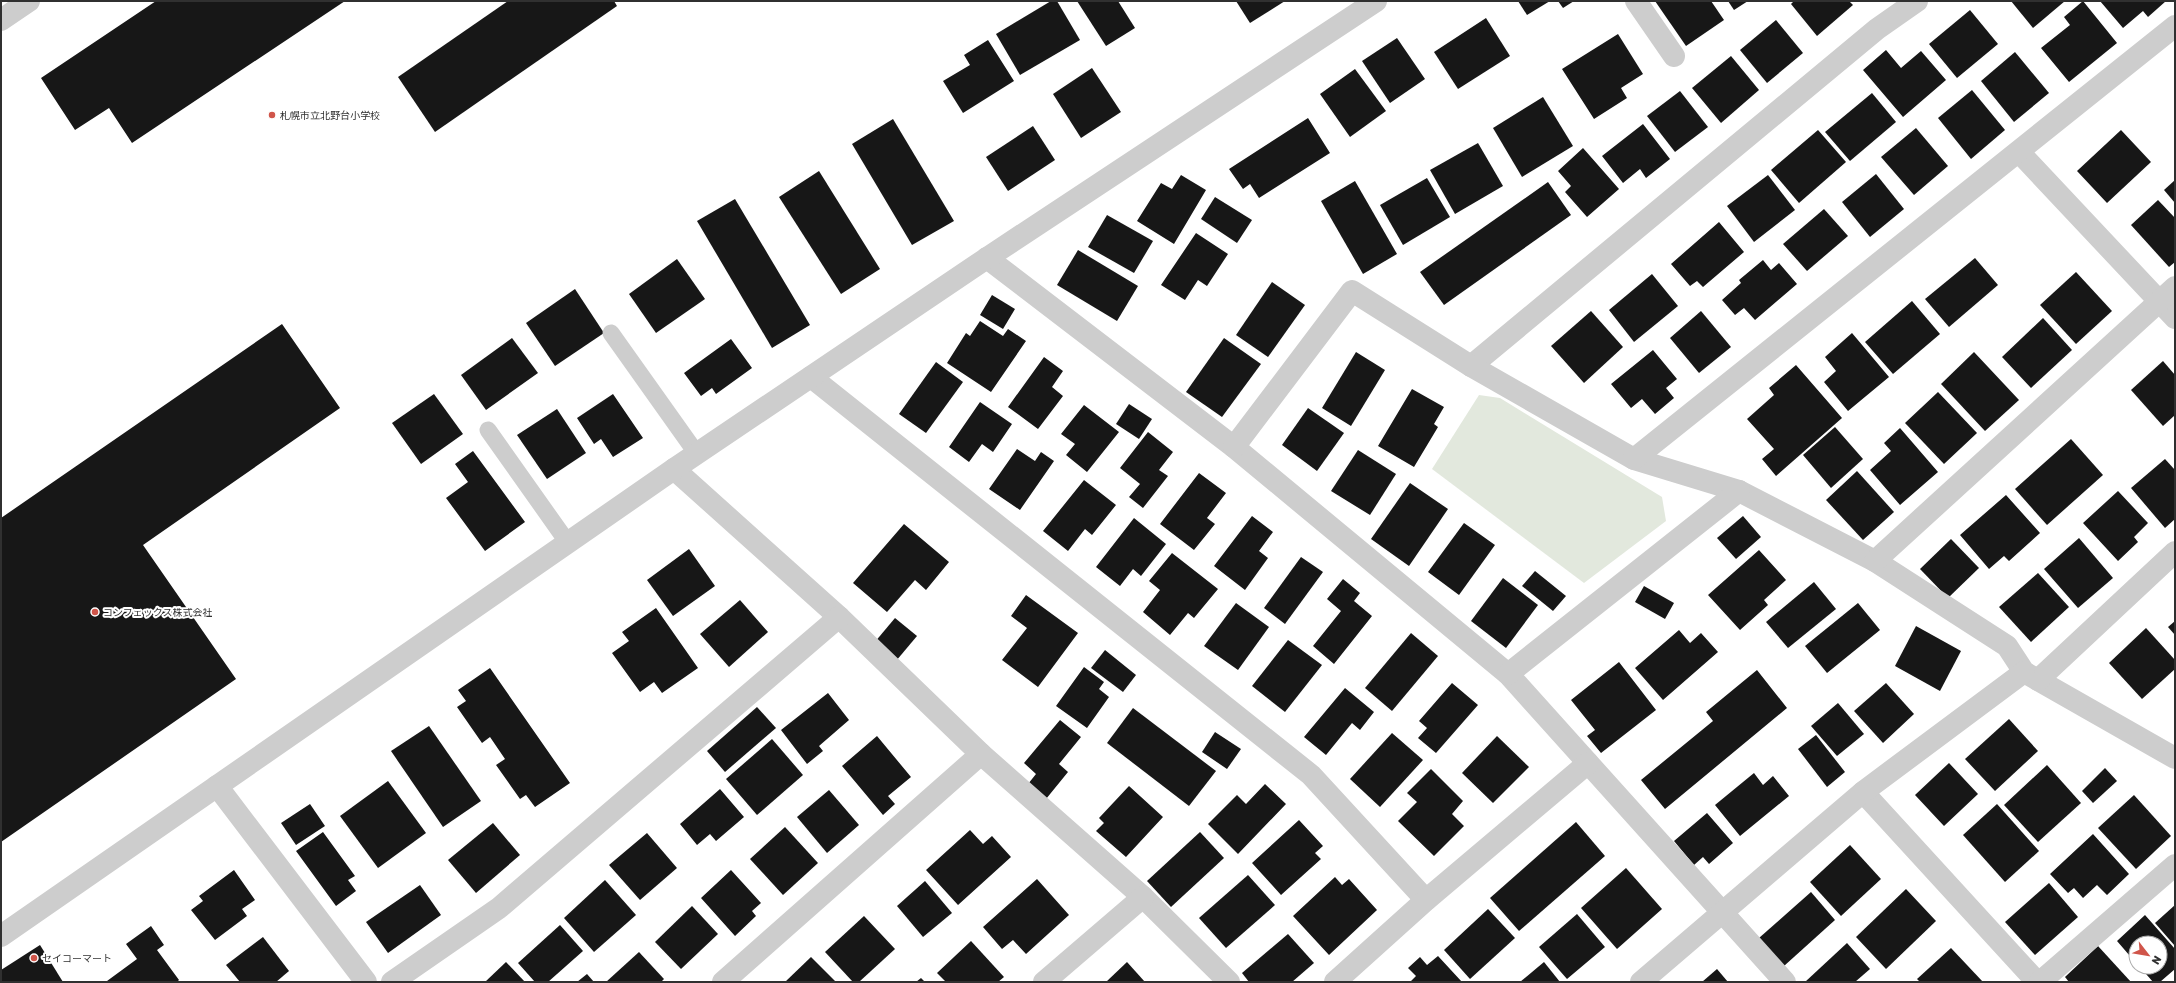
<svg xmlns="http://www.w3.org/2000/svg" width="2176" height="983" font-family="Rubik,'Noto Sans JP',sans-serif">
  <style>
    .green { fill: #e2e8dd }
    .building { fill: #171717 }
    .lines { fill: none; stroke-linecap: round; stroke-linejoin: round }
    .lane { stroke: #cdcdcd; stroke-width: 17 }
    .street { stroke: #cdcdcd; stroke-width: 22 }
    .poi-dot { fill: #d0554a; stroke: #fff; stroke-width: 1.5 }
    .labels { text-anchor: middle; stroke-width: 4; stroke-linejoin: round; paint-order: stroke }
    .poi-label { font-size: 10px; fill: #303030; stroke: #fff; text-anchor: start }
  </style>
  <rect width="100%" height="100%" fill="#fff"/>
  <polygon class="green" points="1479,395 1500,398 1662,497 1666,521 1584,583 1432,469"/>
  <g class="building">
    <polygon points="156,1 345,1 132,143 109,108 75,130 41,78"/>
    <polygon points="508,1 614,1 617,6 435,132 398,77"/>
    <polygon points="1051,1 1057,1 1080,40 1020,75 996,34"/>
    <polygon points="1077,1 1118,1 1135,28 1106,46"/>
    <polygon points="1236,1 1285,1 1250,23"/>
    <polygon points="1518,1 1550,1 1527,15"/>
    <polygon points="1558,1 1574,1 1563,8"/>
    <polygon points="1655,1 1711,1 1724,20 1686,46"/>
    <polygon points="1728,1 1748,1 1734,10"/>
    <polygon points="1794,1 1849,1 1853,5 1817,36 1791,4"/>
    <polygon points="2011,1 2065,1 2033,28"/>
    <polygon points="2083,1 2117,43 2069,82 2041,48 2070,25 2064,17"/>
    <polygon points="2100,1 2166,1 2148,17 2143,11 2123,28"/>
    <polygon points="1970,10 1998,44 1957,78 1929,44"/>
    <polygon points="1486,18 1510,56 1458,89 1434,52"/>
    <polygon points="1776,20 1803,53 1767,83 1740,50"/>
    <polygon points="1618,34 1643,74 1621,88 1627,98 1594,119 1562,69"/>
    <polygon points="1397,38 1425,79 1390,103 1362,61"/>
    <polygon points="988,40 1014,81 963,113 943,81 970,65 964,55"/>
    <polygon points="1886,50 1901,68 1921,51 1946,80 1903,117 1863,70"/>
    <polygon points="2015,52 2049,93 2014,122 1981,81"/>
    <polygon points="1731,56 1759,90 1721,123 1692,88"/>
    <polygon points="1092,68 1121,112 1081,138 1053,94"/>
    <polygon points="1355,69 1386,111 1350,137 1320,94"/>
    <polygon points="1972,90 2005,130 1971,159 1938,118"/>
    <polygon points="1680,91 1708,127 1675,152 1647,116"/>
    <polygon points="1872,93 1896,122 1850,161 1825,132"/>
    <polygon points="1543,97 1573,146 1522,177 1493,128"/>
    <polygon points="1308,118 1330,153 1259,198 1250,184 1243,189 1229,169"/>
    <polygon points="893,119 954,221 912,245 852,144"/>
    <polygon points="1643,124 1670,159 1646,178 1640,169 1623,183 1602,156"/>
    <polygon points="1033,126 1055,160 1008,191 986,157"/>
    <polygon points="1916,128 1948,166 1914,195 1881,157"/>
    <polygon points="1818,130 1846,162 1799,203 1771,170"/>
    <polygon points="2121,130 2151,162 2107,203 2077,171"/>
    <polygon points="1478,143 1503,186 1455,214 1430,170"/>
    <polygon points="1583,148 1619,189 1587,217 1565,192 1571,186 1558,171"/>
    <polygon points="819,171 880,269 841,294 779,197"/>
    <polygon points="1876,174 1904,209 1870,237 1842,202"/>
    <polygon points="1181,175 1206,190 1174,244 1137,221 1161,183 1172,189"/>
    <polygon points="1768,175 1795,210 1754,242 1727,206"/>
    <polygon points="1427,178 1450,217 1403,245 1380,205"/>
    <polygon points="2175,180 2175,203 2164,190"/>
    <polygon points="1355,181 1397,254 1363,274 1321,201"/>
    <polygon points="1548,182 1571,215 1444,305 1420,272"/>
    <polygon points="1215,197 1252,220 1237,243 1201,219"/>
    <polygon points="735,199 810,325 772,348 697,221"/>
    <polygon points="2158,200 2175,218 2175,262 2169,267 2131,225"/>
    <polygon points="1824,209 1848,236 1807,271 1783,244"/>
    <polygon points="1107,215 1153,241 1134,273 1088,247"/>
    <polygon points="1719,222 1744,252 1703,287 1697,281 1690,286 1671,264"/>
    <polygon points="1196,233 1228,254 1207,286 1198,280 1185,300 1161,285"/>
    <polygon points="1078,250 1138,286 1117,321 1057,285"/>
    <polygon points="1975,258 1998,285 1949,327 1925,299"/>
    <polygon points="677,259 705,299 656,333 629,294"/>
    <polygon points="1763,260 1771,270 1779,263 1797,284 1755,320 1744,308 1735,315 1722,300 1741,283 1739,280"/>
    <polygon points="2076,272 2112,311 2076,344 2040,305"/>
    <polygon points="1652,274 1678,306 1634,342 1609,310"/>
    <polygon points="1272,282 1305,305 1268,357 1236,335"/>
    <polygon points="575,289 604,333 555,366 526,323"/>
    <polygon points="992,295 1015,309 1003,329 980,315"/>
    <polygon points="1912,301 1940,334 1893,374 1865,342"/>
    <polygon points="1591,311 1623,347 1584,383 1551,346"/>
    <polygon points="1701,311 1731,347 1699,373 1670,338"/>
    <polygon points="2043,318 2072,350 2031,388 2002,357"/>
    <polygon points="980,321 1003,336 1008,329 1026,341 991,392 947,363 966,333 970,336"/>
    <polygon points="282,324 340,408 143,545 236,679 1,842 1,518"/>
    <polygon points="1852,333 1889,377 1848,411 1824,382 1836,371 1825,357"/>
    <polygon points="512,338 538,373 486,410 461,375"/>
    <polygon points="1224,338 1261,364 1222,417 1186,392"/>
    <polygon points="731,339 752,368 716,394 712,388 701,396 684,373"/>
    <polygon points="1653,350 1677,379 1666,388 1674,398 1655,414 1642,399 1631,408 1611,384"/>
    <polygon points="1356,352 1385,370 1351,426 1322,408"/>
    <polygon points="1974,352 2019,400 1985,431 1941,384"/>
    <polygon points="1044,357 1063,371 1052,387 1063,396 1038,429 1008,407"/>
    <polygon points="2163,361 2175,375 2175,415 2163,426 2131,390"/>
    <polygon points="936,362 963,382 926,433 899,414"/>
    <polygon points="1796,365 1842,418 1776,476 1762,459 1774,449 1747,419 1774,395 1769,388"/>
    <polygon points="1412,389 1444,407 1434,424 1438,427 1414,467 1378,446"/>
    <polygon points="1938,392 1977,433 1944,464 1905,423"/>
    <polygon points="434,394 463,434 421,464 392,423"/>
    <polygon points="613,394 643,438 613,457 601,439 594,444 577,418"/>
    <polygon points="980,402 1012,424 993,452 982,444 969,462 949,447"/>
    <polygon points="1129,404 1152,419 1139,439 1116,424"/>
    <polygon points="1084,405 1119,432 1087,472 1066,455 1075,444 1061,434"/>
    <polygon points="1308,408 1344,433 1317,471 1282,445"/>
    <polygon points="557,409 586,453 547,479 517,435"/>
    <polygon points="1835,427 1863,459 1831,488 1803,455"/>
    <polygon points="1900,428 1938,472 1900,505 1870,470 1891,451 1884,443"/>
    <polygon points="1148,432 1173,452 1159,470 1168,476 1143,508 1129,497 1140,484 1120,468"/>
    <polygon points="2071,439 2103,475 2047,525 2015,489"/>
    <polygon points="1017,449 1035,461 1041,452 1054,461 1020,510 989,489"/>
    <polygon points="1358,450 1396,474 1370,515 1331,491"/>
    <polygon points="473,451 525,522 485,551 446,498 468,482 455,464"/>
    <polygon points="2165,459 2175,470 2175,519 2165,528 2131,488"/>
    <polygon points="1857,471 1894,512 1863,540 1826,500"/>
    <polygon points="1199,473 1226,493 1207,518 1215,524 1194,550 1160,524"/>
    <polygon points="1084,480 1116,505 1092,535 1085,529 1068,551 1043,531"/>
    <polygon points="1410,483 1448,509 1409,566 1371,539"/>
    <polygon points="2118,491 2148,523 2134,537 2138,542 2118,561 2083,523"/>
    <polygon points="2006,495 2040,533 2009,561 2004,556 1989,569 1960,535"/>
    <polygon points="1252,516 1273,532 1259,551 1268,558 1245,590 1214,566"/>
    <polygon points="1743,516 1761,537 1736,559 1717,538"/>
    <polygon points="1134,518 1166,544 1141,576 1133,569 1120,586 1096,567"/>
    <polygon points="1464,523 1495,545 1459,595 1428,572"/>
    <polygon points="904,524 949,562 926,590 915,580 887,612 853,583"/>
    <polygon points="2079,538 2113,578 2078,608 2044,569"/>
    <polygon points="1951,539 1979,568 1948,598 1920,569"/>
    <polygon points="689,549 715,586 673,616 647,580"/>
    <polygon points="1759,550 1786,580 1764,600 1768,605 1740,630 1708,595"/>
    <polygon points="1172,553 1218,589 1194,618 1188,613 1170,635 1143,612 1160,590 1149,581"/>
    <polygon points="1301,557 1323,572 1285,624 1264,608"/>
    <polygon points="1535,571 1566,596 1553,611 1522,586"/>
    <polygon points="2038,573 2069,607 2031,642 1999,607"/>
    <polygon points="1503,578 1538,605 1506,648 1471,621"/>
    <polygon points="1343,579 1360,593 1354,601 1372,616 1334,664 1313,646 1341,611 1327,599"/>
    <polygon points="1814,582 1836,609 1788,648 1766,622"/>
    <polygon points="1644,586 1674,603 1665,619 1635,602"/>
    <polygon points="1026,595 1078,633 1038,687 1002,660 1027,628 1011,616"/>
    <polygon points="740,600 768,632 729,667 700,634"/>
    <polygon points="1236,603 1269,627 1238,670 1204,646"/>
    <polygon points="1858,603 1880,630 1827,673 1805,646"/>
    <polygon points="656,608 698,668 662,693 654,682 640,692 612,653 629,641 622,632"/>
    <polygon points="895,618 917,636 896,661 874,643"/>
    <polygon points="2175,621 2175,635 2168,627"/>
    <polygon points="1916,626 1961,651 1940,691 1895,666"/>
    <polygon points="2146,628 2175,660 2175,669 2142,699 2109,663"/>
    <polygon points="1679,630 1690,643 1701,633 1718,652 1663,700 1635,668"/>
    <polygon points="1411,633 1438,656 1392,711 1365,688"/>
    <polygon points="1288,640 1322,665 1285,712 1252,686"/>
    <polygon points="1105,650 1136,675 1123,692 1091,668"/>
    <polygon points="1619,662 1656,710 1601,753 1587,736 1595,730 1571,700"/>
    <polygon points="1084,667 1104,682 1099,689 1109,697 1087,728 1056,706"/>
    <polygon points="490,668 570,783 535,807 526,795 520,799 496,765 505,759 490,737 482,743 457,707 466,701 458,690"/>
    <polygon points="1757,670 1787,708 1665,809 1641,780 1713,721 1706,712"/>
    <polygon points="1452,683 1478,705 1436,753 1418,738 1427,728 1419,721"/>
    <polygon points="1886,683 1914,714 1883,743 1854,711"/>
    <polygon points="1345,688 1374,712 1360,730 1352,723 1326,755 1304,737"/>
    <polygon points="828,693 849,720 819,746 823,751 807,764 781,730"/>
    <polygon points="1838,703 1864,734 1837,756 1811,726"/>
    <polygon points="757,707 776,728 725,772 707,751"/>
    <polygon points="1133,708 1216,771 1189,806 1107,743"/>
    <polygon points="2009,719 2038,751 1995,791 1965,759"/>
    <polygon points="1060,720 1081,737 1059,764 1068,772 1046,799 1028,784 1036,774 1024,763"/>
    <polygon points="429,726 481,801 443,827 391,751"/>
    <polygon points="1215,732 1241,749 1227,769 1202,752"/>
    <polygon points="1392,733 1423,760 1380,807 1350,779"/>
    <polygon points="1816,735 1845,772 1827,787 1798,749"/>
    <polygon points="877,736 911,777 888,796 895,804 883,815 842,766"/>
    <polygon points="1497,736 1529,767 1493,803 1462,773"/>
    <polygon points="772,739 803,775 757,815 726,779"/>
    <polygon points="1949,763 1978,794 1944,826 1915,795"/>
    <polygon points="2047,765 2081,803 2038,842 2004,805"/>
    <polygon points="2105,768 2117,781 2093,803 2082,791"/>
    <polygon points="1431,769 1463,801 1452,814 1464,826 1434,856 1398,821 1417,802 1407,793"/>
    <polygon points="1754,773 1763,785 1773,776 1789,796 1740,836 1715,805"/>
    <polygon points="388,781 426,833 378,868 340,816"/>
    <polygon points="1265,784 1286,804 1238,854 1208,824 1237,795 1246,804"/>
    <polygon points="1129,786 1163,817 1126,857 1096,831 1104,823 1099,818"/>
    <polygon points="720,789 744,817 716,841 710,834 697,845 680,824"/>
    <polygon points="829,790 859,825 827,853 797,817"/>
    <polygon points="2134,795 2171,836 2136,869 2098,828"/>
    <polygon points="310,804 325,826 296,845 281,823"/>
    <polygon points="1997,804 2039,851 2005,882 1963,835"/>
    <polygon points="1707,813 1733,843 1709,864 1703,857 1694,865 1674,841"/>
    <polygon points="1299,820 1323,846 1315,853 1321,859 1281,895 1252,863"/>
    <polygon points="1576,822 1605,856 1519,931 1490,898"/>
    <polygon points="493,823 520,855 476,893 448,860"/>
    <polygon points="785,827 818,863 783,895 750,859"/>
    <polygon points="970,830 983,844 992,836 1011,857 958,905 926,870"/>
    <polygon points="323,832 355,876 348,880 356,891 336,906 296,851"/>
    <polygon points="1200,832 1224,858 1171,907 1147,881"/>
    <polygon points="647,833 677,868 640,900 609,865"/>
    <polygon points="2093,834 2129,874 2107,895 2097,885 2083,898 2074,888 2068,893 2050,874"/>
    <polygon points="1850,845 1881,879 1841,916 1810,882"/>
    <polygon points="1626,868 1662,909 1617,949 1581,908"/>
    <polygon points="234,870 255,900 242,909 247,916 215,940 191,910 203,901 199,896"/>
    <polygon points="731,870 761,903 752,911 756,916 735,936 701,898"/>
    <polygon points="1248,875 1275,905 1226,948 1199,918"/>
    <polygon points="1335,877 1342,885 1349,879 1377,910 1329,955 1293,916"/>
    <polygon points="1037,879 1069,915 1026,954 1013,940 1002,949 983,927"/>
    <polygon points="605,880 636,915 594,952 564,918"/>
    <polygon points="925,881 952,913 923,937 897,906"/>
    <polygon points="2049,883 2078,917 2035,955 2005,922"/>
    <polygon points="420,885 441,915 388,953 366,922"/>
    <polygon points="1906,889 1936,921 1886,969 1856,937"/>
    <polygon points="1811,892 1835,920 1784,966 1759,938"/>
    <polygon points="2175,905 2175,946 2155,923"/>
    <polygon points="692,906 718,934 681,969 655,942"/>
    <polygon points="1488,909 1515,938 1470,979 1444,950"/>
    <polygon points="1577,914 1605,947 1567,979 1539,947"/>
    <polygon points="2145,915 2175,949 2175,969 2160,982 2153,982 2140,967 2160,967 2160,943 2136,943 2136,963 2117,941"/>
    <polygon points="864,916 895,949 859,982 853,982 825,952"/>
    <polygon points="560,925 583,951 548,982 535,982 518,963"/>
    <polygon points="151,926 164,945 157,950 179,980 177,982 108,982 107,981 137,959 126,944"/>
    <polygon points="1288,934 1314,963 1292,982 1249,982 1242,973"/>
    <polygon points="263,937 289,971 276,982 240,982 226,965"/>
    <polygon points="971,941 1004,977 998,982 946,982 937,973"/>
    <polygon points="1847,943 1870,969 1855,982 1805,982"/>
    <polygon points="40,945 63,982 1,982 1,970"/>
    <polygon points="2098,946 2131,982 2069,982 2065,977"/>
    <polygon points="1951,948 1983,982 1920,982 1917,979"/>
    <polygon points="639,952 664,979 661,982 606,982"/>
    <polygon points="1438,956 1462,982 1410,982 1416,976 1408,968 1420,957 1427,965"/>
    <polygon points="811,957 836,982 785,982"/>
    <polygon points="506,962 525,982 485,982"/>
    <polygon points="1127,962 1145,982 1106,982"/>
    <polygon points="1544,962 1560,982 1520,982"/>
    <polygon points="1717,969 1728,982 1702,982"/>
    <polygon points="587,974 594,982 577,982"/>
    <polygon points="921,978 925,982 916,982"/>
  </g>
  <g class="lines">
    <g class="lane">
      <polyline points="611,333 697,454"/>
      <polyline points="488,430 568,543"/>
    </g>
    <g class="street">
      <polyline points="1636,1 1674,56"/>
      <polyline points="1,20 29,1"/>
      <polyline points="2019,152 2175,318"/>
      <polyline points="987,258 1234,447 1508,674 1785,982"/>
      <polyline points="1471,366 1877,29 1917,1"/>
      <polyline points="811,377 1311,775 1426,900"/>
      <polyline points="1234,447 1352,291 1471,366 1634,459 1739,491 1875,561 2007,646 2024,672 2175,758"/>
      <polyline points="1634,459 2175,26"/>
      <polyline points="674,469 839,617 981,754 1143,897 1229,982"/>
      <polyline points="1875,561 2175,287"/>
      <polyline points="1508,674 1739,491"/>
      <polyline points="2038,680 2175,552"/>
      <polyline points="217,786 366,982"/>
      <polyline points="1863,792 2037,982"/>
      <polyline points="1,936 674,469 987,258 1376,1"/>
      <polyline points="392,982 499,908 839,617"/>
      <polyline points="723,982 981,754"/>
      <polyline points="1044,982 1143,897"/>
      <polyline points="1335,982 1426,900 1588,763"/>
      <polyline points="1641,982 1863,792 2024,672"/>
      <polyline points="2040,982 2175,865"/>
    </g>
  </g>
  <g class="poi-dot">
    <circle cx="272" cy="115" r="4"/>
    <circle cx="95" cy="612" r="4"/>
    <circle cx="34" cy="958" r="4"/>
  </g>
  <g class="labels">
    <g class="poi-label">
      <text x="280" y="119">札幌市立北野台小学校</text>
      <text x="103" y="616">コンフェックス株式会社</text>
      <text x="42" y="962">セイコーマート</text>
    </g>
  </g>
  <rect width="2176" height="983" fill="none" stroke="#303030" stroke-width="4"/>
  <g transform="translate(2148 955) rotate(121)"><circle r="19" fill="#ffffff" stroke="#acacac"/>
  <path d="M0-3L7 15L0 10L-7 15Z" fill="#d0554a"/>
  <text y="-6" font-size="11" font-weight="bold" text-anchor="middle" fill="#303030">N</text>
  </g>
</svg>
